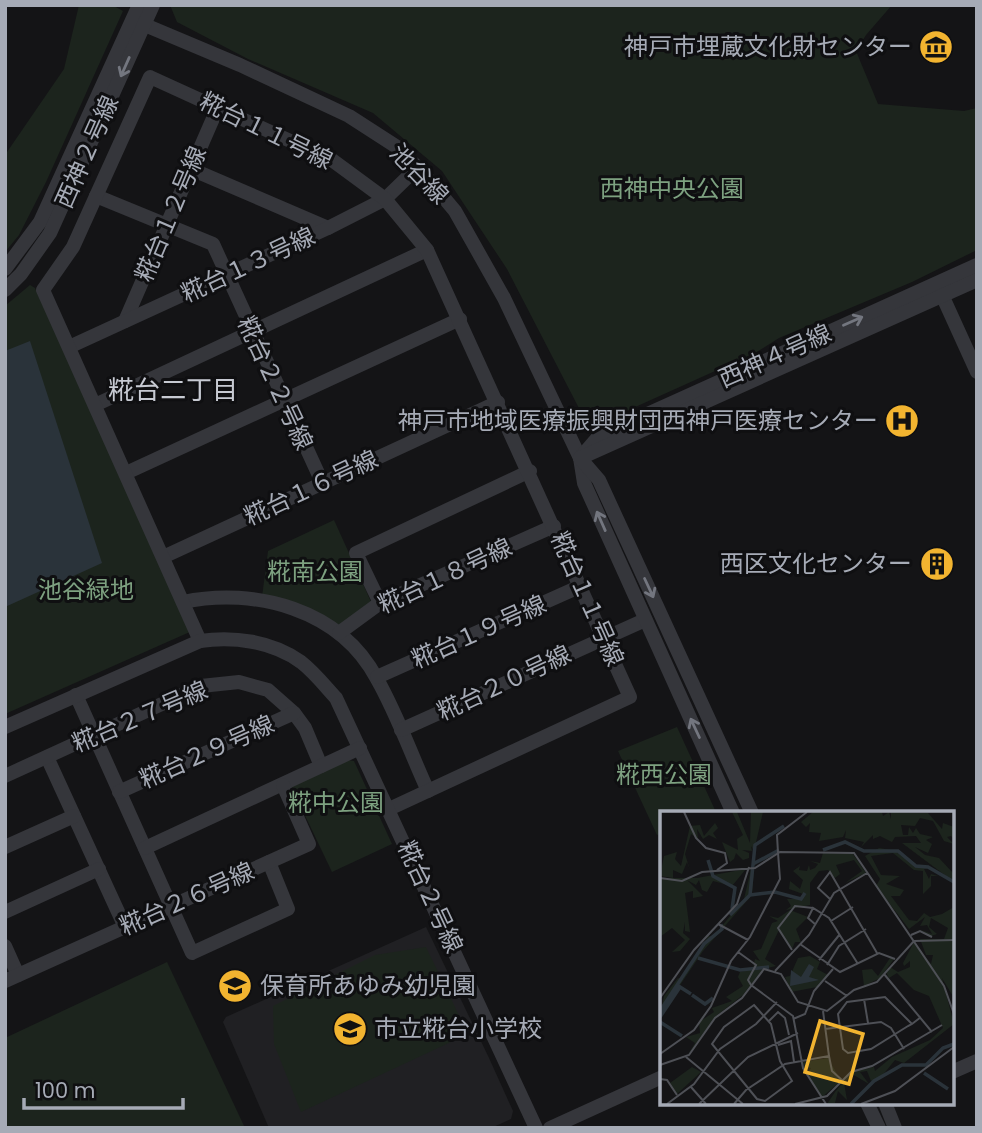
<svg xmlns="http://www.w3.org/2000/svg" width="982" height="1133" font-family="Poppins,'Noto Sans JP',sans-serif">
  <style>
    .built { fill: #202023 }
    .green { fill: #1c241d }
    .water { fill: #2a333a }
    .lines { fill: none; stroke-linecap: round; stroke-linejoin: round }
    .minor { stroke: #35363b; stroke-width: 14 }
    .oneway { stroke: #73767f }
    .labels { text-anchor: middle; stroke-width: 6; stroke-linejoin: round; paint-order: stroke }
    .poi-label { font-size: 24px; fill: #a6abb6; stroke: #0f0f11; text-anchor: end }
    .street-label { font-size: 24px; fill: #a6abb6; stroke: #0f0f11 }
    .park-label { font-size: 24px; fill: #7da180; stroke: #0f0f11 }
    .neighbourhood-label { font-size: 26px; fill: #c7cad2; stroke: #0f0f11 }
    .inset-river { fill: none; stroke: #2a333a; stroke-width: 3.5 }
    .inset-road { fill: none; stroke: #4e5056; stroke-width: 2 }
    .view { fill: #f2b430; fill-opacity: 0.15; stroke: #f2b430; stroke-width: 3.5 }
    .inset-edge { fill: none; stroke: #a6abb6; stroke-width: 3.5 }
  </style>
  <rect width="100%" height="100%" fill="#141416"/>
  <polygon class="built" points="426,927 489,1058 513,1111 511,1119 491,1128 269,1128 223,1022 226,1017"/>
  <g class="green">
    <polygon points="79,5 112,5 123,11 46,182 19,235 5,252 5,155 64,69"/>
    <polygon points="170,5 892,5 866,35 856,51 878,104 964,111 977,108 977,250 912,282 779,338 755,353 602,422 583,416 507,269 442,171 373,113 248,59 177,22"/>
    <polygon points="30,285 35,288 192,631 5,714 5,306"/>
    <polygon points="334,520 372,604 339,629 262,597 268,551"/>
    <polygon points="677,727 715,810 709,813 662,813 662,833 657,835 618,751"/>
    <polygon points="347,760 354,761 392,844 332,872 291,786"/>
    <polygon points="426,947 468,1034 301,1112 274,1044 273,1006 375,955"/>
    <polygon points="167,962 245,1128 5,1128 5,1038"/>
  </g>
  <polygon class="water" points="30,341 102,563 5,607 5,351"/>
  <g class="lines">
    <g class="minor">
      <polyline points="133,20 240,65 349,116 397,147 424,174 455,211 504,298 580,458"/>
      <polyline points="191,169 328,228"/>
      <polyline points="96,196 213,244 322,482"/>
      <polyline points="5,269 40,222 139,5"/>
      <polyline points="5,290 21,274 50,233 153,5"/>
      <polyline points="942,295 977,372"/>
      <polyline points="125,321 218,107"/>
      <polyline points="69,347 328,228 385,199 417,168"/>
      <polyline points="95,405 427,250"/>
      <polyline points="126,473 460,319"/>
      <polyline points="163,557 498,402"/>
      <path d="M183,602C255,587 340,609 377,679C397,714 411,754 428,791"/>
      <polyline points="380,603 356,553 530,471"/>
      <polyline points="339,633 380,603 554,526"/>
      <polyline points="200,641 43,290 73,247 150,77 332,160 385,199 427,250 630,697 389,809"/>
      <polyline points="377,677 581,586"/>
      <polyline points="76,695 192,953 288,909 269,862"/>
      <path d="M5,727L200,641C233,636 272,641 301,662C314,672 325,686 336,698L536,1128"/>
      <polyline points="401,730 645,620"/>
      <polyline points="47,757 125,927"/>
      <polyline points="5,776 201,686 239,682 268,690 294,713 305,728 321,766"/>
      <polyline points="119,792 294,713"/>
      <polyline points="733,813 584,483 580,458 599,436 977,265"/>
      <polyline points="752,813 599,480 580,458 977,280"/>
      <polyline points="5,847 74,816"/>
      <polyline points="145,848 360,748"/>
      <polyline points="5,912 99,869"/>
      <polyline points="5,946 18,975"/>
      <polyline points="5,981 309,844 283,785"/>
      <polyline points="952,1072 977,1061"/>
      <polyline points="867,1103 879,1128"/>
      <polyline points="885,1103 895,1128"/>
      <polyline points="550,1128 662,1077"/>
    </g>
  </g>
  <defs><path id="oneway-shaft" d="M-6 0H5M1.5-3L5.5 0L1.5 3" fill="none" stroke-width="1.6" stroke-linecap="round" stroke-linejoin="round" transform="scale(1.75)"/></defs>
  <g class="oneway">
    <use href="#oneway-shaft" transform="translate(125 67) rotate(114)"/>
    <use href="#oneway-shaft" transform="translate(853 321) rotate(-24)"/>
    <use href="#oneway-shaft" transform="translate(601 521) rotate(-114)"/>
    <use href="#oneway-shaft" transform="translate(649 588) rotate(65)"/>
    <use href="#oneway-shaft" transform="translate(695 728) rotate(-115)"/>
  </g>
  <defs>
    <g id="museum-disc" transform="scale(1.75)"><circle r="9.5" fill="#f2b430" stroke="#0f0f11"/><path d="M0-6L6-3V-2H-6V-3ZM-5-1h2V3h-2ZM-1-1h2V3h-2ZM3-1h2V3H3ZM-6 4H6V6H-6Z" fill="#111"/></g>
    <g id="hospital-disc" transform="scale(1.75)"><circle r="9.5" fill="#f2b430" stroke="#0f0f11"/><path d="M-5-5h3v3.5h4V-5h3V5h-3V1.5h-4V5h-3Z" fill="#111"/></g>
    <g id="building-disc" transform="scale(1.75)"><circle r="9.5" fill="#f2b430" stroke="#0f0f11"/><path d="M-4-6H4V6H1V3H-1V6H-4ZM-2.5-4.3h1.7v1.8h-1.7ZM.8-4.3h1.7v1.8H.8ZM-2.5-1h1.7V.8h-1.7ZM.8-1h1.7V.8H.8Z" fill="#111"/></g>
    <g id="school-disc" transform="scale(1.75)"><circle r="9.5" fill="#f2b430" stroke="#0f0f11"/><path d="M0-5L7-2L0 1L-7-2ZM-4 1L0 2.5L4 1V4Q0 6-4 4Z" fill="#111"/></g>
  </defs>
  <g fill-rule="evenodd">
    <use href="#museum-disc" x="936" y="47"/>
    <use href="#hospital-disc" x="902" y="421"/>
    <use href="#building-disc" x="937" y="564"/>
    <use href="#school-disc" x="235" y="986"/>
    <use href="#school-disc" x="350" y="1029"/>
  </g>
  <g class="labels">
    <g class="poi-label">
      <text x="912" y="55">神戸市埋蔵文化財センター</text>
      <text x="878" y="429">神戸市地域医療振興財団西神戸医療センター</text>
      <text x="912" y="572">西区文化センター</text>
      <text x="260" y="994" text-anchor="start">保育所あゆみ幼児園</text>
      <text x="374" y="1037" text-anchor="start">市立糀台小学校</text>
    </g>
    <g class="street-label">
      <text transform="translate(266 131) rotate(26)" y="8">糀台１１号線</text>
      <text transform="translate(87 152) rotate(-66)" y="8">西神２号線</text>
      <text transform="translate(419 174) rotate(46)" y="8">池谷線</text>
      <text transform="translate(171 214) rotate(-67)" y="8">糀台１２号線</text>
      <text transform="translate(248 265) rotate(-25)" y="8">糀台１３号線</text>
      <text transform="translate(775 356) rotate(-24)" y="8">西神４号線</text>
      <text transform="translate(275 383) rotate(65)" y="8">糀台２２号線</text>
      <text transform="translate(311 488) rotate(-25)" y="8">糀台１６号線</text>
      <text transform="translate(445 576) rotate(-25)" y="8">糀台１８号線</text>
      <text transform="translate(587 599) rotate(66)" y="8">糀台１１号線</text>
      <text transform="translate(479 632) rotate(-24)" y="8">糀台１９号線</text>
      <text transform="translate(504 683) rotate(-25)" y="8">糀台２０号線</text>
      <text transform="translate(140 717) rotate(-23)" y="8">糀台２７号線</text>
      <text transform="translate(207 752) rotate(-24)" y="8">糀台２９号線</text>
      <text transform="translate(430 897) rotate(65)" y="8">糀台２号線</text>
      <text transform="translate(187 899) rotate(-24)" y="8">糀台２６号線</text>
    </g>
    <g class="park-label">
      <text x="672" y="197">西神中央公園</text>
      <text x="315" y="580">糀南公園</text>
      <text x="86" y="598">池谷緑地</text>
      <text x="664" y="783">糀西公園</text>
      <text x="336" y="811">糀中公園</text>
    </g>
    <g class="neighbourhood-label">
      <text x="173" y="399">糀台二丁目</text>
    </g>
  </g>
  <g transform="translate(660 811)">
    <rect width="294" height="294" fill="#141416"/>
    <path d="M72,1H77L90,32L91,1H103L94,40L91,35L92,40L82,39L89,42V47L83,49L76,42L74,48L70,51L62,31L78,39L77,28L83,24ZM153,1H222L223,5L229,1L231,8V1L268,2L282,18L283,12L294,16V28L291,25L287,26L294,33L284,30L273,10L260,7L255,15L241,14L243,24H248L249,16L253,22L256,17L260,23L273,26L266,29L272,33L268,42L255,36L265,44L279,47L293,62L294,71L242,32H261L256,25L235,26L232,31L220,25L213,28V24L201,36L204,31L185,27L186,19L183,26L159,30L161,22L149,21L150,12L146,16L141,11ZM55,12L58,17L53,22L57,28L49,24L43,28L37,18L38,28L31,23L25,43L30,59L27,51L22,63L13,59V67L0,65L4,45L17,41L15,48L21,55L30,15L40,14L44,25ZM219,37L237,40L255,55L269,57L264,58L269,68L271,63L278,65H271V75L263,83V60L254,59L233,42L211,45L221,64L240,65L226,73L244,79L240,85H231L249,109L257,110L264,102L270,106L282,103L294,96V187L282,167L294,213L244,252L235,249L222,265L211,270L207,260L200,261L209,273L192,263L184,272L187,289L178,280L175,292L167,293L175,281L189,264L195,260L214,256L215,260L232,246L270,229L283,217L269,185L254,179L237,162L229,167L226,161L230,156L238,161L250,156V150L244,155L243,152L254,131L271,153L273,144H266L260,128H284L288,117L271,107L269,116L277,123L271,125L261,119L272,123L267,114L260,115L265,106L249,118L216,75L220,68L205,45ZM163,42L193,43L206,62L185,72L202,60L194,49L176,54L180,63L175,67L168,59L159,60L150,72V94L126,99L131,95L127,88H141L143,83L129,78L130,70L140,78L143,69L133,60L140,55L139,59L147,60L149,54L150,59L155,57L158,53L150,50L160,52ZM86,58L72,75L53,70L47,81L42,79L39,69L36,74L27,69L43,85L33,87V80L25,82L30,121L25,120V111L23,122L30,128L20,140L12,141L25,129L12,117L0,126V67H37ZM91,58H94L92,84L43,140L0,204L4,185L18,167L23,168L48,125L53,126L84,88ZM130,99L148,106L136,118L141,131H135L132,138L119,119L105,148L116,155L103,158L83,184L56,205L27,245L35,232L26,226L40,222L39,211L54,201L52,197L72,190L66,186L83,175L78,166L80,161L93,158L95,148L100,150L93,140L101,138L112,112L118,110L109,105L118,107ZM150,145L160,151L157,158L168,164L157,176L131,181L125,166L130,165L138,147ZM230,147L234,148L220,167L204,175L202,159L212,158L218,165ZM168,247L181,270L162,286L147,263L151,257L143,256V251ZM32,256L41,261L17,283L10,272Z" fill="#1c241d"/>
    <path d="M149,153L154,156L149,166L159,169L130,175L131,159L141,166Z" fill="#2a333a"/>
    <path class="inset-river" d="M163,39L185,31L204,40H238L256,55L268,56L294,71M48,49L53,65L75,77L72,98M93,53L119,39M90,84L115,81L141,88L145,82M70,104L90,84L95,34L124,15M38,147L80,159L109,156M32,184L45,193L53,187M0,200L44,133L62,118L61,113M0,206L20,176L31,183M0,211L22,225M264,262L288,278M191,293L214,270L242,254H266L283,237L294,233"/>
    <path class="inset-road" d="M24,1L36,27L46,37L65,42L67,52L57,59M118,42L117,24L147,1M0,67L22,70L42,61L95,57L120,41L194,42L284,175L294,203M170,88L158,77L170,61L217,142M171,110L193,96M58,113L88,129M156,114L148,107L153,97L169,107L198,153M251,124L260,120L272,126M140,133L180,161L219,142L235,148M132,139L118,117L135,95L153,97M78,141L96,154L88,169L91,174M159,149L180,123M167,154L179,135L206,118M115,160L149,124L174,82L207,62M224,163L272,221M165,170L187,185M91,174L133,205L143,257L166,293M0,187L34,139L77,93L89,56M204,188L208,212M94,194L111,213L120,250L132,270L105,290L97,288L52,233L64,216ZM133,208L145,203L154,180L173,158M109,210L118,201L125,207L129,224M252,213L225,186L187,191L178,203L183,238L188,242L211,238L248,215L252,213L261,206M165,218L221,211L231,217L244,238M118,234L131,230L134,251M0,243L34,219L51,195L71,150L90,126L120,68L118,42M169,245L172,260L183,270M26,246L83,293M0,254L29,244L55,207L82,187L104,158L121,163L138,191L167,200L194,179L217,171L254,130L294,129M0,268L7,269L17,284M31,276L46,293M7,293L34,273L60,238L96,213L117,191M39,293L88,246L138,222M74,293L86,279L125,253L169,245L163,200M135,293L167,285L191,261L212,255L282,214M201,293L235,280L294,236"/>
    <path class="view" d="M160,210L203,223L189,273L145,261Z"/>
    <rect width="294" height="294" class="inset-edge"/>
  </g>
  <rect width="982" height="1133" fill="none" stroke="#a6abb6" stroke-width="14"/>
  <path d="M24 1098v10h159v-10" fill="none" stroke="#a6abb6" stroke-width="3.5"/>
  <text x="35" y="1098" font-size="21" fill="#a6abb6" stroke="#0f0f11" stroke-width="5" paint-order="stroke">100 m</text>
</svg>
